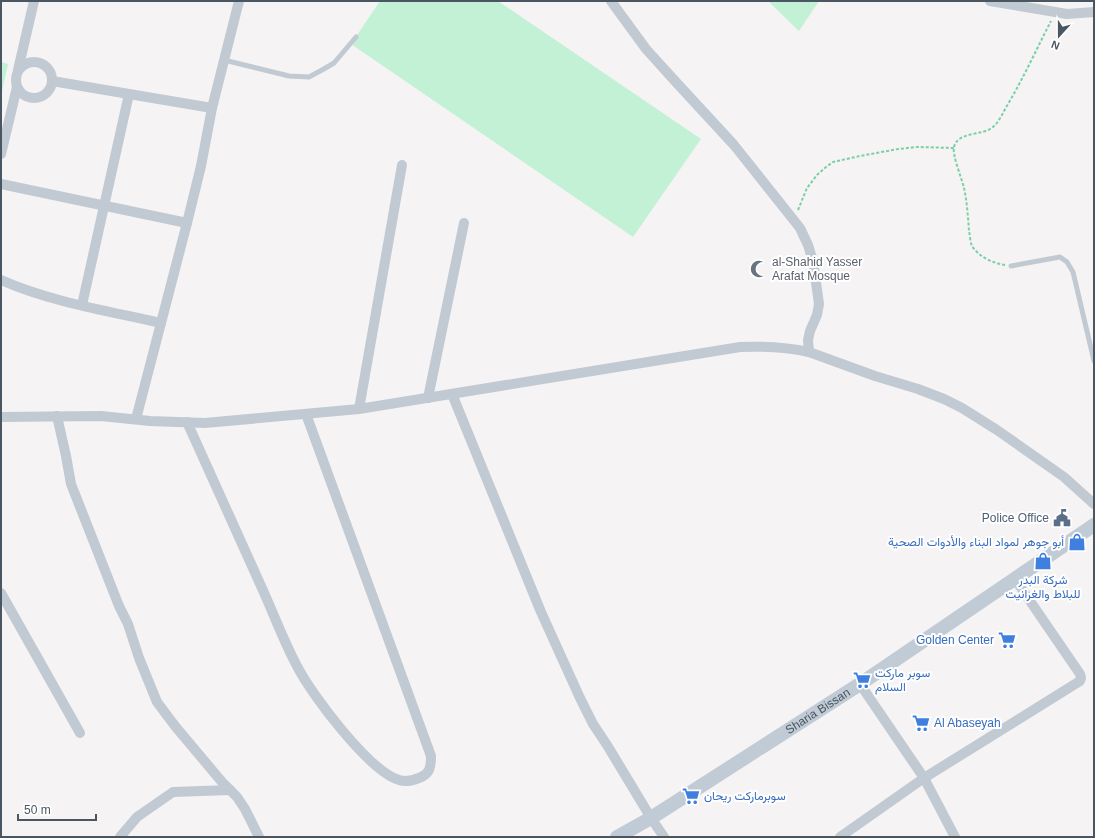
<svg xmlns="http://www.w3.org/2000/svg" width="1095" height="838" font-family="Arial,Vazirmatn,sans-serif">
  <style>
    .green { fill: #c3f1d5 }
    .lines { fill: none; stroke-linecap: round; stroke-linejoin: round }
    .path { stroke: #7ad0a6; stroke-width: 2; stroke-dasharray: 3 2; stroke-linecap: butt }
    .lane { stroke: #c1cad2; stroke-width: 5 }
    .street { stroke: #c1cad2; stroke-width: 10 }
    .secondary { stroke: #c1cbd6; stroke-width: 14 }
    .labels { text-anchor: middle; stroke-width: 4; stroke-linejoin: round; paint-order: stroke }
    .worship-label { font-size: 12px; fill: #5b616d; stroke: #fff; text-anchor: start }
    .service-label { font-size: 12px; fill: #4e5e75; stroke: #fff; text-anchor: end }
    .shop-label { font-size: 12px; fill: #366cbe; stroke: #fff; text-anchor: start }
    .street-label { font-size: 12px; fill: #4a5661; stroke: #fff }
  </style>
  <rect width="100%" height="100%" fill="#f5f3f3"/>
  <g class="green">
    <polygon points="380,1 498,1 701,139 633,237 351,44"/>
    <polygon points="768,1 819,1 799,31"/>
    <polygon points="1,62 8,64 1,96"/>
  </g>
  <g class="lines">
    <g class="path">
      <polyline points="798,210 807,188 817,175 826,167 833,162 860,156 898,149 917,147 954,148"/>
      <path d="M1005,265C993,263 979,257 972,246C970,242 970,235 969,231C968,217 967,202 964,188C962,179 952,155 954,147C958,131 983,136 993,127C1000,121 1003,112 1008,104C1024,77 1037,48 1051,21"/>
    </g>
    <g class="lane">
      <polyline points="224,60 289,76 309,77 322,70 334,63 356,37"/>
      <polyline points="1011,266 1060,257 1067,262 1073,272 1094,361"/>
    </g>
    <g class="street">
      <polyline points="990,1 1067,14 1094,12"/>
      <circle cx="34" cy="80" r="18"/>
      <polyline points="18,70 34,1"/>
      <polyline points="52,81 212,108"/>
      <polyline points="1,154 17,87"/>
      <polyline points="1,184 187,223 201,166 212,108 239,1"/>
      <path d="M1,280C51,302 108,311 161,323"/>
      <polyline points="82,305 129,94"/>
      <polyline points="809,352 875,376 918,389 944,399 962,408 997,430 1064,477 1094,504"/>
      <polyline points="452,394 541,612 580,698 593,724 607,745 651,818 664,837"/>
      <polyline points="428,398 464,223"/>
      <polyline points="359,409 402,165"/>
      <polyline points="57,416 66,456 71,484 119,606 128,624 139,658 157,702 175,726 222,782 237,797 245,809 259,837"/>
      <path d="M1,417L101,416L150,421L205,423L359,409L740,347C763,346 786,347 809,352L808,340L810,331L817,315L819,304L813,261L808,245L800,228L734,145L675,81L646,49L611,1"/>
      <polyline points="136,419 187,223"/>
      <path d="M187,422C212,477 236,531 261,586C273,612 283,640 297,666C311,694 369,771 399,780C405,782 414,780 419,778C430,774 431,767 431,756L306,414"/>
      <polyline points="1,593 80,733"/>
      <polyline points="860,684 924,778 955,837"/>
      <polyline points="120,837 137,817 173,792 230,790"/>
      <polyline points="840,837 924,778 1080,681 1081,678 1080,674 1015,579"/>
    </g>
    <path class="secondary" id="s1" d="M617,837L651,818L860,684L1094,525"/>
  </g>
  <defs>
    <g id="mosque-bare" transform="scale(1.38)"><path d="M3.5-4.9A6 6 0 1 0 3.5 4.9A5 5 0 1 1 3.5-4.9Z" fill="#6b7280" stroke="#fff" stroke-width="2.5" paint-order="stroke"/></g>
    <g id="civic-bare" transform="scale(1.38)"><path d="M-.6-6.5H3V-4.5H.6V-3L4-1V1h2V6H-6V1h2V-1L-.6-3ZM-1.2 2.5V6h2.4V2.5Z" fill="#5c6f8a" stroke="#fff" stroke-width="2.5" paint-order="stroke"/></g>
    <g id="shop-bare" transform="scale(1.38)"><path d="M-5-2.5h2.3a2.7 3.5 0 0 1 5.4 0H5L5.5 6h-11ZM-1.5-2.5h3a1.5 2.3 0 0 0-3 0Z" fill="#3f7fe0" stroke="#fff" stroke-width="2.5" paint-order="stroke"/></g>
    <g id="supermarket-bare" transform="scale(1.38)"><path d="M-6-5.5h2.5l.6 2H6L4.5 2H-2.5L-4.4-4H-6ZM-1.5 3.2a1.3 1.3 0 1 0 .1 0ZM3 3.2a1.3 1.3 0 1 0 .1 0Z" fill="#3f7fe0" stroke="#fff" stroke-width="2.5" paint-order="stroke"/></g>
  </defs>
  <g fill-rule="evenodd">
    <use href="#mosque-bare" x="759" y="269"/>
    <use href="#civic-bare" x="1062" y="518"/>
    <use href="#shop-bare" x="1077" y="542"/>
    <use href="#shop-bare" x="1043" y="561"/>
    <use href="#supermarket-bare" x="1007" y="640"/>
    <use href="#supermarket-bare" x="862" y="680"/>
    <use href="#supermarket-bare" x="921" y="723"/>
    <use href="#supermarket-bare" x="691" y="796"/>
  </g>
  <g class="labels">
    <g class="worship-label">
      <text x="772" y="266">al-Shahid Yasser<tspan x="772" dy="14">Arafat Mosque</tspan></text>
    </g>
    <g class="service-label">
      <text x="1049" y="522">Police Office</text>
    </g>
    <g class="shop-label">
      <text x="1064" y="546" text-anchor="end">أبو جوهر لمواد البناء والأدوات الصحية</text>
      <text x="1043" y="584" text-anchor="middle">شركة البدر<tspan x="1043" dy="14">للبلاط والغرانيت</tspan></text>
      <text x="994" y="644" text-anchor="end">Golden Center</text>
      <text x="875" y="677">سوبر ماركت<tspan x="875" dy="14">السلام</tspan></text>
      <text x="934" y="727">Al Abaseyah</text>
      <text x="704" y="800">سوبرماركت ريحان</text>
    </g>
    <g class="street-label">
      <text dy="4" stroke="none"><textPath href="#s1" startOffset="237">Sharia Bissan</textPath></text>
    </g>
  </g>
  <rect width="1095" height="838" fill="none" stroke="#4a5661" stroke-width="4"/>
  <g transform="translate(1059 36) rotate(201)" stroke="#ffffff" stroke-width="3" paint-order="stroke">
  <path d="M0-3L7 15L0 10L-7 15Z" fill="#4a5661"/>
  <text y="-6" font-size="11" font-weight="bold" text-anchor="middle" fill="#4a5661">N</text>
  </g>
  <path d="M18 814v6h78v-6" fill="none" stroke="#4a5661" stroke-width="2"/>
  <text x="24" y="814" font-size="12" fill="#4a5661" stroke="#ffffff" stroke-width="3" paint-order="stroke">50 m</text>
</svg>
